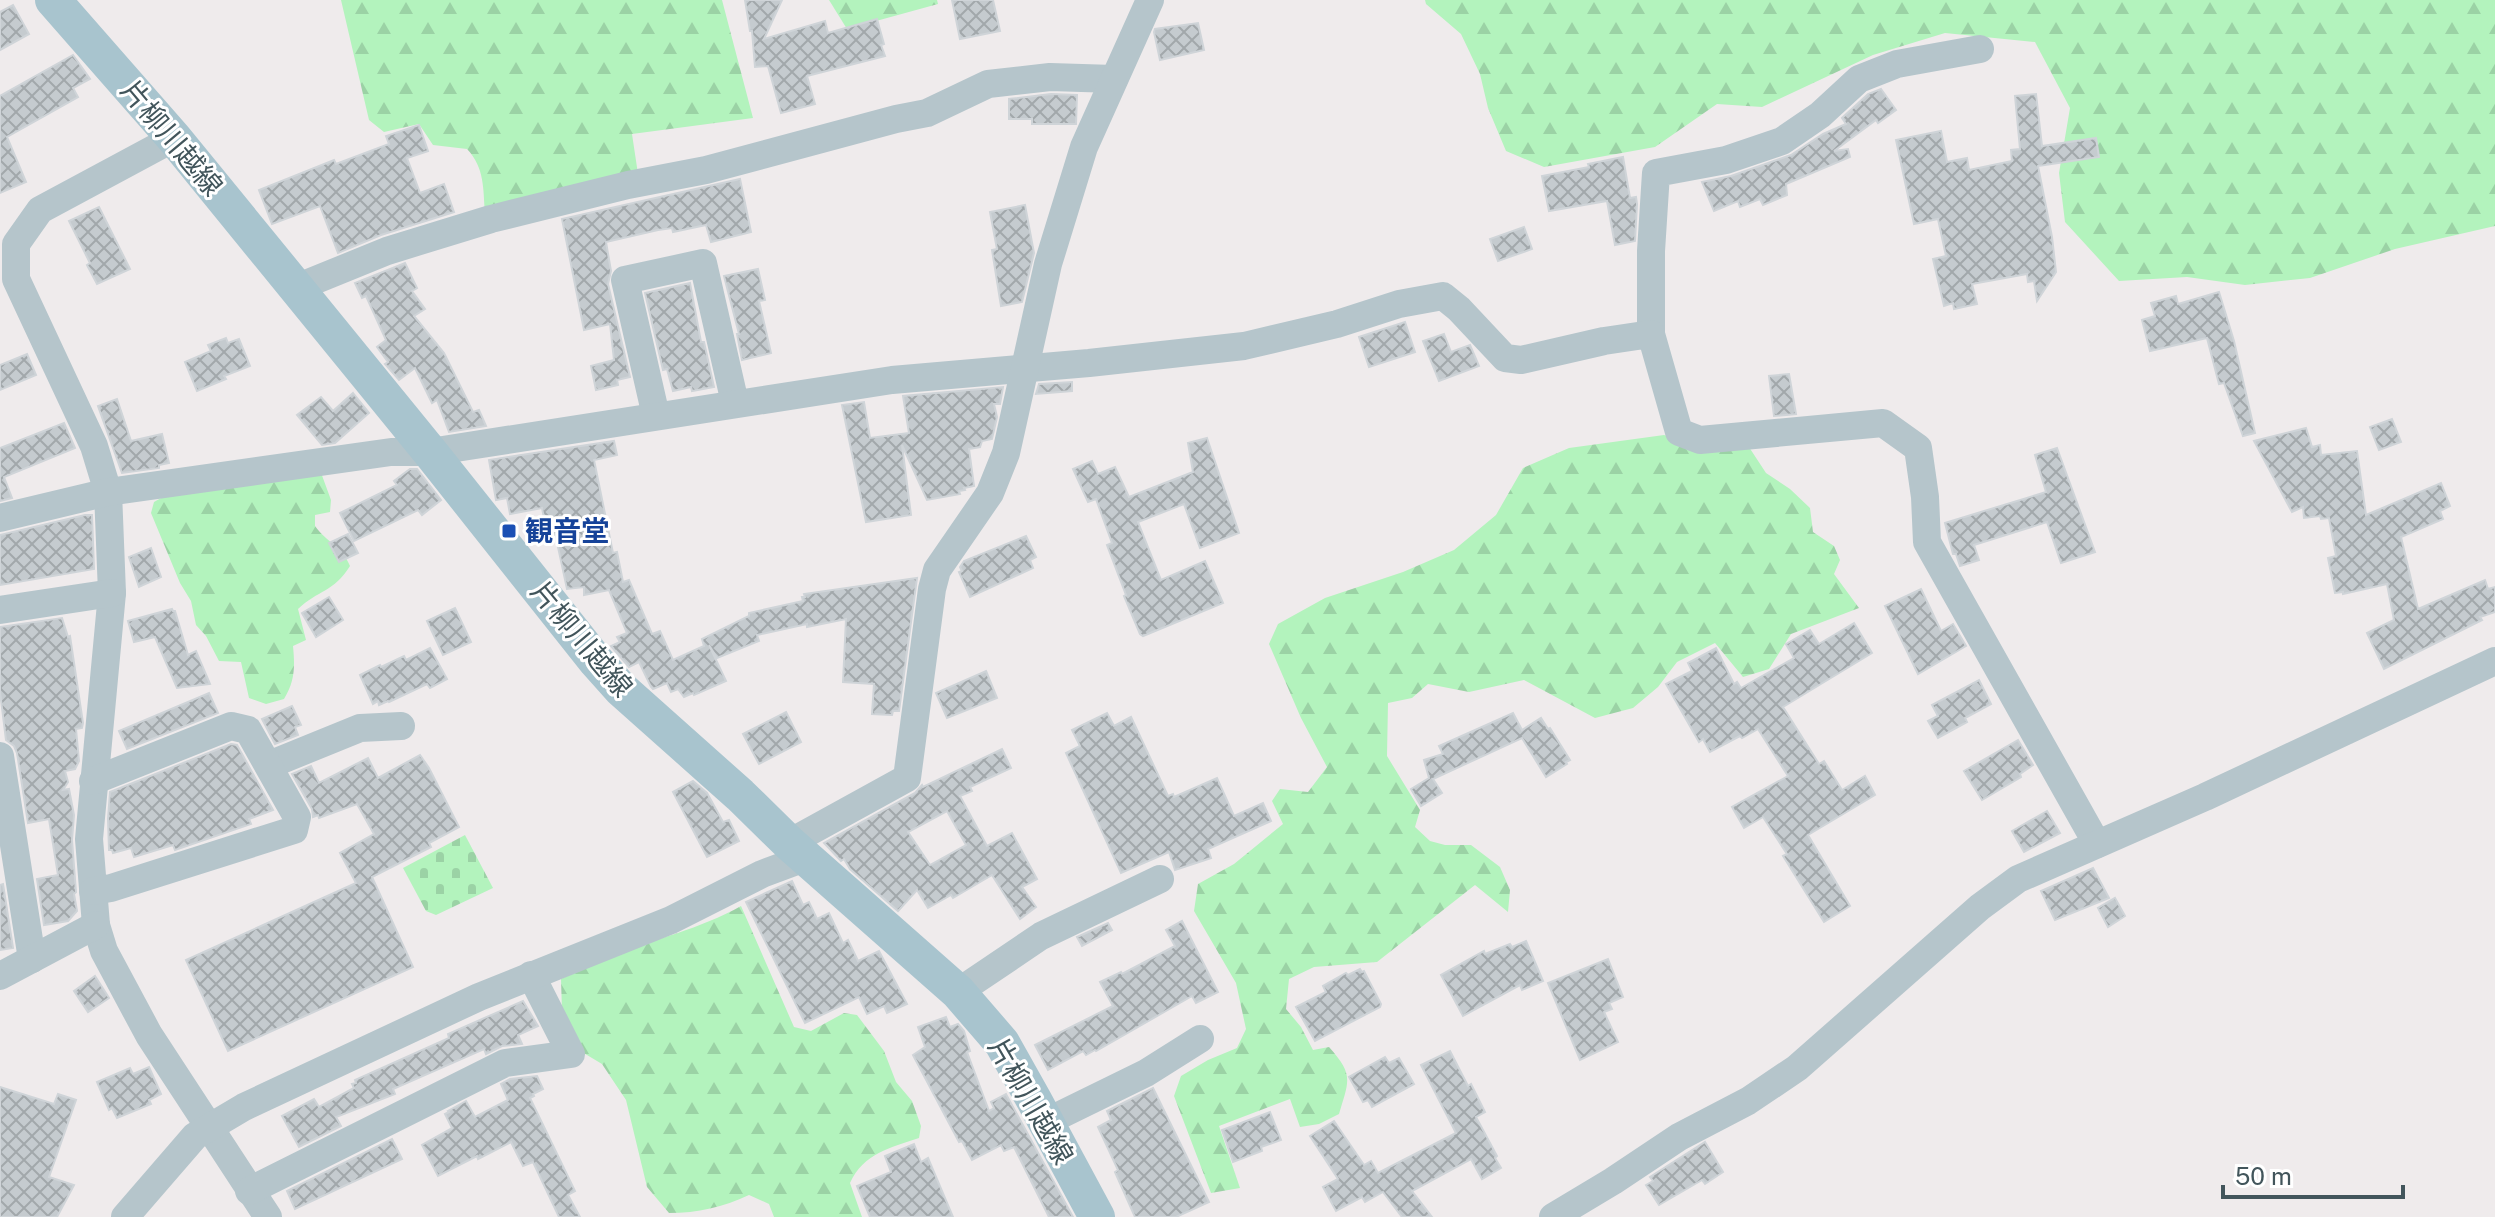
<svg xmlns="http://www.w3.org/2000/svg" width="2495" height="1217" font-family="'Public Sans','Noto Sans JP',sans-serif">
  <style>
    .forest { fill: url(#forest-firs) }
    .cemetery { fill: url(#cemetery-stones) }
    .building { fill: url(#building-cross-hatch); stroke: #cfd4d8; stroke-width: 2; fill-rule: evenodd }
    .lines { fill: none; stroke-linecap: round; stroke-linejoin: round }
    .minor { stroke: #b5c5cb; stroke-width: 28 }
    .major { stroke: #a8c4ce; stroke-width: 36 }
    .transit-dot { fill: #1a4fb4; stroke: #fff; stroke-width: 3 }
    .labels { text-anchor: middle; stroke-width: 6; stroke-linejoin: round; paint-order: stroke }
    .street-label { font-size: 28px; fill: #42555b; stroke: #fff }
    .transit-label { font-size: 28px; font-weight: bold; fill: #164399; stroke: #fff; text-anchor: start }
  </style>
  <defs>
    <pattern id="forest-firs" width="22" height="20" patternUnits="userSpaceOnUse" patternTransform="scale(2)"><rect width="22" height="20" fill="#b3f3bd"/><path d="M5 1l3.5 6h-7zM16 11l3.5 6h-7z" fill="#9bd2a5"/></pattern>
    <pattern id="cemetery-stones" width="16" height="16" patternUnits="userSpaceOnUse" patternTransform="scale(2)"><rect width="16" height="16" fill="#b3f3bd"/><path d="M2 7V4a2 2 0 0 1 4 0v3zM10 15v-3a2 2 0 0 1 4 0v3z" fill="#9bd2a5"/></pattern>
    <pattern id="building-cross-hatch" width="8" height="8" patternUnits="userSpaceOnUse" patternTransform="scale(2)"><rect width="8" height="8" fill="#c5cbcf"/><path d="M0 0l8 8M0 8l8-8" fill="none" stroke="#a2a8ab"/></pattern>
  </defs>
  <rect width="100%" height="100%" fill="#efebec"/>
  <g class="forest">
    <path d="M341,0H722L753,118L632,134L638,174L485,213C483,189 485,168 467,149L433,145L419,124L384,132L369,120Z"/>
    <polygon points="829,0 937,0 938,4 847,29"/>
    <polygon points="1425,0 2495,0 2495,226 2395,249 2310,278 2245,285 2187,277 2119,281 2065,222 2059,173 2070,108 2035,42 1945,33 1873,55 1762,107 1717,104 1655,147 1544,167 1506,151 1488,108 1480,74 1461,34 1426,4"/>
    <path d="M1664,435L1705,449L1747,444L1766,473L1790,489L1810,508L1813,532L1834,546L1840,560L1834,574L1859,608L1791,634L1769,669L1743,677L1715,643L1677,662L1658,687L1633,708L1595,718L1524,680L1469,692L1428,684L1412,698L1388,703L1387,756L1420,810L1415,827L1430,841L1445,845H1471L1500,867L1510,890L1508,912L1475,885L1377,962L1314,967L1289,979L1286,1009L1301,1027L1313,1050L1329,1047C1354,1075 1349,1080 1339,1114L1319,1124L1300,1127L1290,1099L1219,1126L1240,1188L1211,1193L1174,1096L1181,1076L1208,1060L1237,1048L1246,1029L1236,983L1194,911L1198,884L1234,864L1283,824L1272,801L1280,789L1308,792L1327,767L1301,718L1269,644L1278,624L1325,598L1403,572L1454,550L1496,515L1523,468L1569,448Z"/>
    <path d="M320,470L331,500L330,512L315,515V526C327,543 342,546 350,566C334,592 318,590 298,609L306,640L293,646C295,667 295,681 284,699L266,704L249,698L241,662L219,661L206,636L196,625L191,601L180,583L151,513L154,502L175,490Z"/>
    <path d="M741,906L794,1027L811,1031L844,1013L857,1015L884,1051L896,1082L912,1101L921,1126L919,1138C890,1148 864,1153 850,1183L862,1217H774L769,1204L749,1195C723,1207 698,1213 669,1213L647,1187L626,1100L602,1064L577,1049L562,1011L561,979C578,971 594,961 612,955C655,939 700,929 741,906Z"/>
  </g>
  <polygon class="cemetery" points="465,835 493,888 436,915 426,911 403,868"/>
  <g class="building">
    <polygon points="745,0 782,0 764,39 825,21 828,33 877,19 884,44 881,45 885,56 807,76 815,104 781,113 768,66 755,67 752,31 750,31"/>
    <polygon points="952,0 993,0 1000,31 960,39"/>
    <polygon points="13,5 29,34 0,50 0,12"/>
    <polygon points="1198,23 1204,50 1160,60 1154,32 1155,29"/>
    <polygon points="73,55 90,79 73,88 78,97 7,137 26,182 0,193 0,96"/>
    <polygon points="1881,89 1896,110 1878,123 1876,120 1834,151 1848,149 1850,157 1786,184 1787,195 1763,205 1760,199 1740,207 1738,201 1714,211 1702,182 1731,176 1791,155 1823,134 1846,124 1842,118 1868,94"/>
    <polygon points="1051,94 1077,95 1076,124 1032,124 1032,119 1009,119 1009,99"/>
    <polygon points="2036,94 2042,146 2096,138 2099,157 2038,166 2052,237 2056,272 2037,301 2034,281 2028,282 2027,274 1972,284 1977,304 1954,309 1953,303 1944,306 1933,259 1946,256 1938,219 1914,224 1896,140 1941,131 1947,162 1967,158 1969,170 2012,161 2011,150 2020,149 2015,96"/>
    <polygon points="419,125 428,151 407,158 420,193 444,184 454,212 381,235 338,253 320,206 272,224 259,190 334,160 336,164 389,144 386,136"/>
    <polygon points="1623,157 1630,198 1636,197 1637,204 1635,241 1615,245 1607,201 1549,211 1542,176 1589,167 1588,164"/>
    <polygon points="740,179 751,232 711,242 706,225 673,232 672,228 658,230 606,242 611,271 608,284 630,377 617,380 618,385 596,390 591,366 614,360 610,324 584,330 562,219"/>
    <polygon points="1025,205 1034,253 1022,302 1001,306 992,250 997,249 990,212"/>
    <polygon points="99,207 130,269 97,284 87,265 90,263 69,221"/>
    <polygon points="1524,227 1532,249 1498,261 1490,239"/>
    <polygon points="405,263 417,288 412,291 425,309 414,316 444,353 473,412 479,410 486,426 449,432 437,400 432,403 415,368 399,380 385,364 388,362 377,347 386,340 366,296 362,298 355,283"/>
    <polygon points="758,269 765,300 759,301 771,353 742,360 737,334 739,334 724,276"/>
    <polygon points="690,283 701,342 704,342 714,387 692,391 691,387 673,391 667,369 663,370 645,293"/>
    <polygon points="2219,292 2234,341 2255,433 2243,436 2224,383 2219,384 2207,338 2150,351 2142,320 2155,316 2151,303 2176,296 2178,304"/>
    <polygon points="1405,322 1415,352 1369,367 1359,337"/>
    <polygon points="1444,334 1451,352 1470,345 1479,366 1439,381 1423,341"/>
    <polygon points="226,338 228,343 239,339 250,366 224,376 226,379 197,391 185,362 211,351 208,345"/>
    <polygon points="27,354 36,375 0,390 0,365"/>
    <polygon points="1789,374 1796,414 1774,416 1769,376"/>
    <polygon points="1072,382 1072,391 1036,394 1039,384"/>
    <polygon points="1003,387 1000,404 994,404 997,417 992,439 982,441 980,447 969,449 974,486 964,488 965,490 959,491 960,494 927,500 902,445 911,515 866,522 842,405 864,402 870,438 909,433 903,396"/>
    <polygon points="353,393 369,413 335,443 322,445 297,415 321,397 333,411"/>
    <polygon points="117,399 131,441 162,434 169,463 159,465 159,468 122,473 98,406"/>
    <polygon points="2392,419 2401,442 2379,450 2370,427"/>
    <polygon points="64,423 75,448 4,477 12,498 0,501 0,448"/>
    <polygon points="2306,428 2312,447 2320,445 2321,455 2357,451 2366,515 2441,483 2450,506 2440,511 2443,519 2401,537 2418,609 2485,580 2488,589 2495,587 2495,612 2480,617 2482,620 2384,669 2367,633 2394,620 2387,584 2343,594 2343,592 2335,593 2328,558 2336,556 2329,518 2321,519 2320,516 2304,518 2303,507 2292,512 2254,441"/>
    <polygon points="1207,438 1239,533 1200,548 1184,504 1138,522 1161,580 1205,561 1223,603 1143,636 1140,634 1124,596 1126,595 1107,545 1112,543 1096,499 1088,502 1073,469 1092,461 1098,474 1115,467 1129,497 1193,472 1188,443"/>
    <polygon points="614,441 617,455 594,460 613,553 617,552 623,582 629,580 652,634 660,631 673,660 704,646 702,639 749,616 749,613 803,601 802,597 805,597 804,594 917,578 899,711 893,711 892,715 872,714 874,684 843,682 846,619 807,627 807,624 757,635 759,641 717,658 709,645 726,681 694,695 693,693 684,697 678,689 671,692 667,683 653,689 651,687 639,662 629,667 611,646 620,642 617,637 627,633 609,590 584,595 584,587 567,589 555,533 547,534 542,508 510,514 507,498 496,500 489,460"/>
    <polygon points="2057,448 2095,552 2061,563 2047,522 1974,545 1979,560 1960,566 1956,554 1953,554 1945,523 2046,492 2035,455"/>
    <polygon points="410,469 417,469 441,500 422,515 418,510 354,541 340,513 397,485 394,481"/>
    <polygon points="85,515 92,515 94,569 0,585 0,535"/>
    <polygon points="348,534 358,553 339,562 329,543"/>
    <polygon points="1026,536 1036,557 1030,560 1033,568 970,597 959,572 962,571 960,567 964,561"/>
    <polygon points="151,548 161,577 139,587 129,557"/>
    <polygon points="1921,589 1941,631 1953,624 1966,646 1918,674 1885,606"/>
    <polygon points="329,597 343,620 316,637 302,613"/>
    <polygon points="455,608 471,642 443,655 427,621"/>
    <polygon points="172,609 173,611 175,611 188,655 196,651 210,684 177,688 155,637 134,642 128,621"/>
    <polygon points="62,618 68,637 70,636 83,723 82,728 76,729 79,761 75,769 65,771 68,782 63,790 69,789 74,815 72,840 76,892 74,894 77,911 68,921 44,925 37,879 58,875 49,819 28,823 17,753 14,746 6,740 0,692 0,627"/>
    <polygon points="1854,623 1872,653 1783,707 1819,764 1824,761 1842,790 1865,776 1875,795 1808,835 1850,906 1824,922 1783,856 1787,854 1763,817 1744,828 1732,807 1788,776 1758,729 1742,738 1740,736 1710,752 1703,739 1699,742 1666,684 1692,671 1688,663 1716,648 1734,684 1737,682 1741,688 1794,658 1786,644 1810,630 1819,644"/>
    <polygon points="430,648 447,679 430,688 427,684 389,702 388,701 379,705 378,701 373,704 360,675 380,665 381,667 404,656 406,660"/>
    <polygon points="986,671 997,698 947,718 936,693"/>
    <polygon points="1979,680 1991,704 1965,718 1967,722 1938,738 1928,721 1938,716 1932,705"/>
    <polygon points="209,693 218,713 127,749 119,731"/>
    <polygon points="292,706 301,725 295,727 298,735 275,744 262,719"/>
    <polygon points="786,712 801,742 759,764 743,734"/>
    <polygon points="1107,713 1114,726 1131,717 1168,796 1173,794 1174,797 1217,778 1234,816 1263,803 1271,821 1208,849 1211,858 1175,870 1169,852 1121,873 1066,753 1080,746 1072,730"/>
    <polygon points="1513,713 1522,730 1541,718 1548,729 1550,728 1570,760 1566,762 1567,764 1546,777 1522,738 1433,779 1442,793 1421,806 1411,789 1429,778 1424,760 1443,754 1439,746"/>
    <polygon points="2018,740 2033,765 2020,774 2021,777 1982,800 1964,771"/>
    <polygon points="231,744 237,745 273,810 249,819 251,824 175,850 173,845 134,857 131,848 113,853 112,850 109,850 108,819 110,792"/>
    <path d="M1002,749L1011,768L970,787L972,791L960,796L987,846L1012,833L1037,879L1022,887L1036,907L1020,919L992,875L953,898L951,895L928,908L917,890L898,911L850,869L844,859L841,861L824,843L915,793L922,785L923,787ZM947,811L966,845L930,865L908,832Z"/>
    <polygon points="420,755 429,768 459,827 429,843 431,847 372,877 413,967 228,1051 186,960 356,883 340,853 374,834 357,804 319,818 318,815 313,817 312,809 292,774 311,766 319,783 368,758 378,778"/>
    <polygon points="693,781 707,793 723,822 729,820 739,841 707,857 673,792"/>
    <polygon points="2047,811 2060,833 2024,852 2012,831"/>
    <polygon points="2093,868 2109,898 2055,920 2041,891"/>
    <polygon points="792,881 803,905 809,902 817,919 829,913 843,943 848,940 858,961 879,951 907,1004 887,1013 884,1006 867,1014 859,997 805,1023 746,902"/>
    <polygon points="3,884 13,948 0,950 0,885"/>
    <polygon points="2115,898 2125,916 2108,927 2098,908"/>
    <polygon points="1182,921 1218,992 1196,1003 1192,996 1096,1051 1095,1050 1086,1055 1083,1051 1048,1070 1035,1045 1113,1006 1100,982 1121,972 1122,974 1175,946 1166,930"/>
    <polygon points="1108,923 1112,930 1082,946 1077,937"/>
    <polygon points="1526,941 1543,981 1522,990 1520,985 1463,1016 1441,975 1484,951 1485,954 1510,944 1512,947"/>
    <polygon points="1608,959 1623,997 1609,1003 1612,1009 1604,1012 1618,1042 1580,1060 1548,983"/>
    <polygon points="1360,969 1362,972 1364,971 1381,1004 1380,1007 1315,1041 1296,1007 1326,992 1323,986 1346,973 1348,975"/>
    <polygon points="95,976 109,998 88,1012 74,991"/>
    <polygon points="523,1001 538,1026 518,1035 522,1044 502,1046 486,1054 484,1049 393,1089 395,1094 336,1117 341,1126 299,1147 282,1116 314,1099 319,1107 354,1088 352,1084 356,1083 355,1080 449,1038 448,1034"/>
    <polygon points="946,1017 950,1027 958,1024 964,1031 970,1051 967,1052 989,1111 994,1108 991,1102 1006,1094 1073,1217 1049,1217 1014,1147 1004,1151 1001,1145 972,1160 962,1141 959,1142 913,1055 925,1047 918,1027"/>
    <polygon points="1450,1051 1468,1086 1471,1084 1485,1112 1476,1117 1497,1156 1495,1158 1501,1168 1482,1179 1471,1159 1412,1191 1432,1217 1402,1217 1383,1192 1365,1202 1362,1197 1336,1211 1323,1187 1338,1179 1310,1136 1334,1121 1364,1165 1371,1161 1378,1173 1456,1133 1421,1065"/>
    <polygon points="1385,1057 1389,1063 1399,1058 1414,1084 1372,1107 1368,1100 1363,1102 1349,1077"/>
    <polygon points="149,1067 161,1094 149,1100 151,1104 117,1118 112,1108 109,1110 97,1082 130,1068 133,1074"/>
    <polygon points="537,1076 543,1089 533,1094 534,1096 530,1098 575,1191 568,1195 580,1217 559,1217 533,1162 523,1166 511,1142 478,1159 477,1156 438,1176 422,1145 452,1128 445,1114 449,1112 448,1111 466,1101 475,1117 508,1100 501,1084 510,1079"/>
    <polygon points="0,1087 54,1104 58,1094 76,1100 49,1177 74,1185 57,1217 0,1217"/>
    <polygon points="1153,1088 1209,1202 1176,1217 1135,1217 1115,1172 1118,1170 1098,1127 1111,1120 1107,1111"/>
    <polygon points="1270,1112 1281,1140 1261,1147 1262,1151 1233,1162 1222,1130"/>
    <polygon points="392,1139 402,1159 295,1209 287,1191"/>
    <polygon points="1705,1142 1723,1172 1705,1184 1702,1180 1659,1205 1646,1185 1653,1181 1650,1177"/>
    <polygon points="914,1144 921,1162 928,1158 953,1217 870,1217 857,1186 891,1172 885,1156"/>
  </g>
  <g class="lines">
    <g class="minor">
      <polyline points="174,138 40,210 16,244 16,279 94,446 108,492 112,593 89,839 96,925 104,951 149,1035 268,1217"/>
      <polyline points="296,288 387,251 491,219 628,185 706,170 896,119 927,113 988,84 1050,77 1114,79"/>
      <polyline points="1651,334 1651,251 1656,173 1726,160 1782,141 1820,115 1859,79 1897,64 1980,49"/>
      <polyline points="656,416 625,280 703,263 735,403"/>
      <polyline points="0,518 108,492 391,452 430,452 892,380 1089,363 1244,346 1337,324 1399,304 1443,296 1459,309 1505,358 1521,360 1604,341 1651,334 1679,432 1700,440 1883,423 1918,448 1925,497 1927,542 2097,844"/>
      <polyline points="0,610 112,593"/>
      <polyline points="0,756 32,959"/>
      <polyline points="269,765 360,728 401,726"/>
      <polyline points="93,781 231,726 248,730 297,817 294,830 111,888 93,891"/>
      <polyline points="789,843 907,778 932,589 937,570 990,493 1006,453 1048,264 1084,147 1150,0"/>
      <polyline points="0,976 96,925"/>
      <polyline points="958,992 1041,936 1160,879"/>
      <polyline points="1046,1122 1146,1073 1200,1039"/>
      <polyline points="249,1191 505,1063 571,1054 531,975"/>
      <polyline points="125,1217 195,1136 244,1107 479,997 671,920 762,874 805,858"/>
      <polyline points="1553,1217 1613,1181 1679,1137 1748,1101 1797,1068 1980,907 2018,879 2205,797 2495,661"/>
    </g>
    <polyline class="major" points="53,0 174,138 430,452 596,661 621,689 740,795 789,843 958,992 1002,1043 1034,1100 1097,1217"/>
  </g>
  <rect class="transit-dot" x="501" y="523" width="16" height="16" rx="4"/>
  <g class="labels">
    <g class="street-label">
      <text transform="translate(172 138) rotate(50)" y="10">片柳川越線</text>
      <text transform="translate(582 639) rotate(50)" y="10">片柳川越線</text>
      <text transform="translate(1031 1101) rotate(60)" y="10">片柳川越線</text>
    </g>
    <g class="transit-label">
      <text x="525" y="541">観音堂</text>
    </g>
  </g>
  <path d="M2223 1185v12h180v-12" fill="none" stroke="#42555b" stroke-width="4"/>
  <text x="2235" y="1185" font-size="24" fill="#42555b" stroke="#ffffff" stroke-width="6" paint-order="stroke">50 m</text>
</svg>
